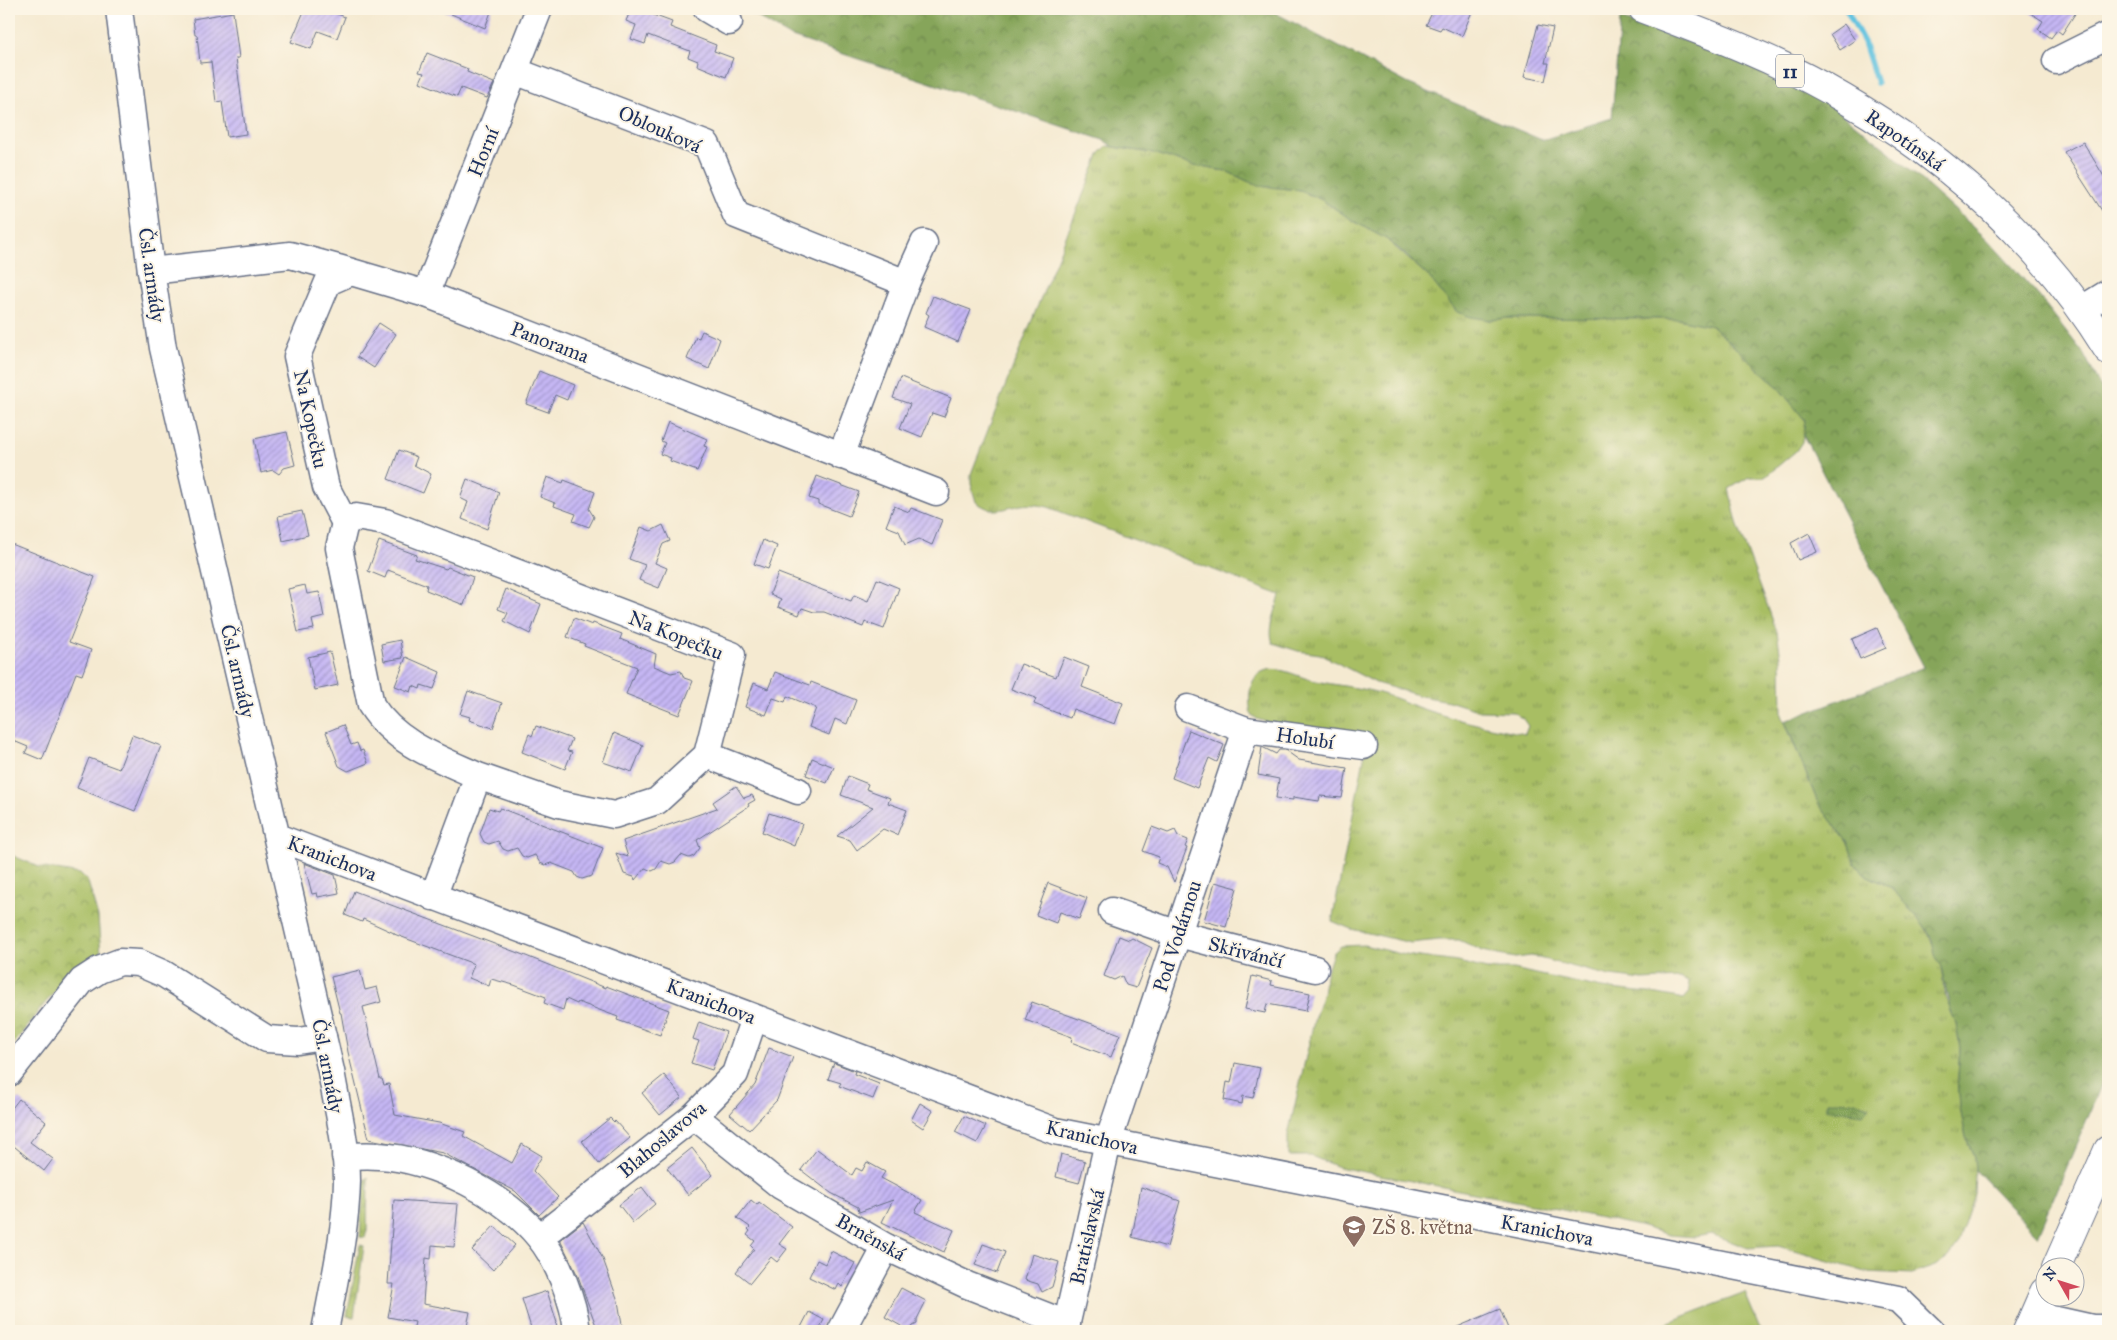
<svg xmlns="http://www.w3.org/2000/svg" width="2117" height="1340" font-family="'IM FELL Great Primer',serif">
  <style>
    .grass { fill: url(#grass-tufts); stroke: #627661 }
    .forest { fill: url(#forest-crowns); stroke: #506a5c }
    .park { fill: url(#park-crowns); stroke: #627661 }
    .pitch { fill: #a8be64; stroke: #627661 }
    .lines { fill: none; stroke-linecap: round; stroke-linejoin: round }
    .stream { stroke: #62c3e0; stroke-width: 5.5 }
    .building { fill: url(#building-hatch) }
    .minor-casing { stroke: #677086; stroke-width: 29 }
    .major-casing { stroke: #677086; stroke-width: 30 }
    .minor { stroke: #fff; stroke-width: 26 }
    .major { stroke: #fff; stroke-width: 28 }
    .labels { text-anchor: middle; stroke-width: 4; stroke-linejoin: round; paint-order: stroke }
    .shield { fill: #fcf5e5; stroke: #5e6a86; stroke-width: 1 }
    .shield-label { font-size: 19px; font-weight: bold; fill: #1b2f5e }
    .street-label { font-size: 20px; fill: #1b2f5e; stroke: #fcf5e5 }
    .education-label { font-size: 20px; fill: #785e54; stroke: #fcf5e5; text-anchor: start }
  </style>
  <defs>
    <pattern id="grass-tufts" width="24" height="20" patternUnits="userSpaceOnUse" patternTransform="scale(1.25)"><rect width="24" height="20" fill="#a8be64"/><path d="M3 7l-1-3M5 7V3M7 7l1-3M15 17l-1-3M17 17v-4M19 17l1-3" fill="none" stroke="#889b56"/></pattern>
    <pattern id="forest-crowns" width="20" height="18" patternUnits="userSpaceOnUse" patternTransform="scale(1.25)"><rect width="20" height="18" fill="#86a55a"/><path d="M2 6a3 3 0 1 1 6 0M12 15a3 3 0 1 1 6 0" fill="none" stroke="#6d874e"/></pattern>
    <pattern id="park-crowns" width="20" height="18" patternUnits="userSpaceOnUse" patternTransform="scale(1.25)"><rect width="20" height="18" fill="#a8be64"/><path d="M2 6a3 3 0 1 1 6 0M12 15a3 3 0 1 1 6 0" fill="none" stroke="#889b56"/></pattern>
    <pattern id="building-hatch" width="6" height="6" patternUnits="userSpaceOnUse" patternTransform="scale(1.25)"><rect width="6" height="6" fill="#c6b7f4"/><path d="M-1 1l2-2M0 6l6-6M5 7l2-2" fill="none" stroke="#a095c9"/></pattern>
  </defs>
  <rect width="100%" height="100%" fill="#fcf5e5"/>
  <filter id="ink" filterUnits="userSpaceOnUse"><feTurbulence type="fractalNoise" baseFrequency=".02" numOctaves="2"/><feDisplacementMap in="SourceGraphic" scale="10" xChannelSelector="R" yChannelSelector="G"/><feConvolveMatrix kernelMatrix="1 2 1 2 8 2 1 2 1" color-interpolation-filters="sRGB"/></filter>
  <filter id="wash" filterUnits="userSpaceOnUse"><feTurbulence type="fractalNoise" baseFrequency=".0096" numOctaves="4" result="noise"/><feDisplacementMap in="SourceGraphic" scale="20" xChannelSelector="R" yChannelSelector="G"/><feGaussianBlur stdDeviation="1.12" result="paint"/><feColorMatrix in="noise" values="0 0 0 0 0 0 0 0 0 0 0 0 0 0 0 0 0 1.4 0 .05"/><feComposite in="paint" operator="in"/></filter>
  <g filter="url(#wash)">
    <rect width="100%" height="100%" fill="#f5ead1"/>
    <g class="grass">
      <path d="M1107,146L1157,154L1194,166L1226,171L1258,186L1300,190L1322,200L1355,222L1386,239L1429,277L1457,312L1491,320L1508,318L1678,319L1712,326L1777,386L1805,420L1802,442L1796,451L1765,477H1749L1729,489L1738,526L1777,632L1781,658L1782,715L1818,803L1848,843L1855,864L1864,874L1892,888L1927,930L1941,967L1946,999L1956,1023L1960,1049L1958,1076L1960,1108L1966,1137L1974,1158L1975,1173L1974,1194L1957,1245L1948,1257L1935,1266L1912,1274L1866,1272L1778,1246L1748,1248L1711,1234L1696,1237L1670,1235L1639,1226L1558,1209L1338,1167L1311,1156H1288V1135L1315,1017L1323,993L1326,974L1333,953L1341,946L1364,945L1405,955L1458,962L1487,969H1513L1602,988L1658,994L1684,999L1690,992L1688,982L1680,978L1643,980L1610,976L1531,956L1516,958L1498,955L1483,951L1459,940H1438L1411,943L1351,929L1332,921L1365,753L1257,719L1251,714C1248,700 1248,677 1264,671C1278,665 1298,677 1312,680C1336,686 1362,687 1386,695C1402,700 1417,708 1432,712C1463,722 1494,728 1525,734L1528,726L1523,719L1513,712L1480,711L1449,701L1421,696L1376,683L1320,654L1298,651L1273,643C1267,628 1277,610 1280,595L1048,507C1038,505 1027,503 1017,506C998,510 994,514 976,502L971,484V474C1012,366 1057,260 1100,153Z"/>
      <polygon points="368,1177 367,1230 365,1238 360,1237 364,1180"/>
      <polygon points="360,1245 364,1246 354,1317 347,1316"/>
    </g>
    <g class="forest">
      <polygon points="744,9 1268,9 1407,83 1542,140 1612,118 1620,19 1724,54 1818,95 1891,153 1987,239 2038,295 2084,354 2108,402 2108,1069 2038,1236 1975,1170 1974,1158 1966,1137 1960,1108 1958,1076 1960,1049 1956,1023 1950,1009 1941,967 1935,955 1932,940 1927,930 1892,888 1864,874 1855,864 1848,843 1818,803 1785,721 1924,667 1803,435 1805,420 1777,386 1712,326 1678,319 1508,318 1491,320 1471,317 1457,312 1429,277 1399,249 1386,239 1355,222 1322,200 1300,190 1258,186 1226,171 1194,166 1157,154 1114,147 1103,140 789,36"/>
      <polygon points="1827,1101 1858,1102 1869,1106 1863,1114 1827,1109"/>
    </g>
    <path class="park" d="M9,854L39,867L80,874L88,882L98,917L101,955C61,976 36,1015 9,1050Z"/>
    <polygon class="pitch" points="1745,1293 1761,1331 1664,1331 1661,1325"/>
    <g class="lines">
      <polyline class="stream" points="1846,9 1864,42 1877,83"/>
    </g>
    <g id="blocks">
      <g class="building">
        <polygon points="305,9 325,9 345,17 337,38 318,31 311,49 291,42"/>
        <polygon points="439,9 492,9 485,28"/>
        <polygon points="631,9 655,9 653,15 672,22 670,27 716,45 714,51 733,58 726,77 697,65 698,61 688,57 690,51 648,35 645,44 631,39 636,25 626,21"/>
        <polygon points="1434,9 1473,9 1462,36 1442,27 1440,30 1426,25"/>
        <polygon points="2024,9 2078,9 2062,34 2057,30 2051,38 2038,29 2043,21"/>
        <polygon points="233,12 239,58 236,58 246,134 227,137 222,101 216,102 211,62 200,63 197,35 195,35 193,19"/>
        <polygon points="1844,24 1855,40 1840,50 1830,34"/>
        <polygon points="1538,25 1553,28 1545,63 1549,63 1545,81 1524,77"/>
        <polygon points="427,53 468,69 467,72 494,83 487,98 461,88 457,97 420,82 424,73 419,72"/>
        <polygon points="2083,142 2108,183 2108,220 2064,152"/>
        <polygon points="933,296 971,310 958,342 924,327 929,315 926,313"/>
        <polygon points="379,323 396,334 374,368 357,357"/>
        <polygon points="702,331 720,339 709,369 687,359 696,337 699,338"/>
        <polygon points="539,371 573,385 567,400 555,395 548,412 526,404"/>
        <polygon points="901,378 951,398 944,417 932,413 922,437 900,428 910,404 893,398"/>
        <polygon points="668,422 707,439 704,446 707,447 697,471 670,461 671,458 660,454 665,443 661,441"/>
        <polygon points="287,432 295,465 284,468 279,474 273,470 261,473 254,439"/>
        <polygon points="399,450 417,457 414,465 431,474 423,493 388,479"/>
        <polygon points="817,476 859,492 849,516 818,504 818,501 809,498"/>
        <polygon points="547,477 563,483 564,480 595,492 589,509 594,517 589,527 573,521 576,514 554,506 555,503 540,497"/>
        <polygon points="467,479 499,492 487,529 462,519 468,502 460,498"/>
        <polygon points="894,506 909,512 911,508 942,520 932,545 919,539 905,545 899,531 886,526"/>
        <polygon points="302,511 308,535 283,541 278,516"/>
        <polygon points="663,525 670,541 663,544 655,563 667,568 659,588 639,580 645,565 629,559 641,527 651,531"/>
        <polygon points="1809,533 1817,552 1798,560 1791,543"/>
        <polygon points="763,540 777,546 768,569 754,564"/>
        <polygon points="379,541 417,555 415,559 446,569 448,567 473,577 464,605 426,590 427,585 388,570 385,578 368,571"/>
        <polygon points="9,543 95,577 69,642 91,650 82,675 76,673 42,760 25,753 28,747 9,739"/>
        <polygon points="778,573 851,601 854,595 868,601 877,579 899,588 884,629 865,622 863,627 824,612 814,612 802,608 799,615 778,607 781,599 770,594"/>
        <polygon points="305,585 307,594 319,592 324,617 312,620 314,629 298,632 288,589"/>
        <polygon points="506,589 541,604 530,634 504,621 508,613 498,609"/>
        <polygon points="574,618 592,625 593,623 622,634 620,639 656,654 654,666 671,673 681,671 684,678 693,681 679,715 626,694 637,667 584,646 585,644 567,637"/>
        <polygon points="1877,628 1886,648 1860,659 1852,639"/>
        <polygon points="400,640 403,658 384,661 381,644"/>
        <polygon points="330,652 338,685 315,690 308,657"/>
        <polygon points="406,657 440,672 434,689 421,685 420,689 413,686 411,692 395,686"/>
        <polygon points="1064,657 1089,667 1082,687 1123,703 1115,724 1073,709 1070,718 1034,704 1036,698 1011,689 1021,664 1056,677"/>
        <polygon points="775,672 810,685 811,682 856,700 847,724 835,719 829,735 809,727 816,708 787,696 785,702 773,698 766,715 745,707 754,683 768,689"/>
        <polygon points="468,691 502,703 493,728 469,720 470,717 460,714"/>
        <polygon points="343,725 351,745 357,743 360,751 363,750 368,763 348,771 339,766 326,732"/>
        <polygon points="536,726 572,739 567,751 572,752 565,769 522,752 529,734 532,736"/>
        <polygon points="1189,730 1224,745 1217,762 1209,758 1197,788 1172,778"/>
        <polygon points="614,733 643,745 632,772 603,762"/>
        <polygon points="132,735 161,746 135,811 77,788 89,758 119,769"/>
        <polygon points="1262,747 1276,754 1279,750 1285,750 1299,760 1347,768 1342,798 1320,796 1319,801 1293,797 1293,800 1276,798 1279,779 1258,775"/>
        <polygon points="812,758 834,767 827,783 806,775"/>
        <polygon points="848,776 868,784 866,789 890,798 888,803 907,810 897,835 883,829 857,850 850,840 837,836 873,807 841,795"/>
        <polygon points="736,786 744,798 752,795 755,800 748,804 749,806 697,840 700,848 694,856 689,858 681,855 675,862 670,864 661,861 656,869 652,871 645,868 635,880 634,877 624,874 616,853 628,857 623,841 717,808 713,802"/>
        <polygon points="489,808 498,811 500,808 603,848 592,876 582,879 577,877 574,872 551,863 545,865 540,863 535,855 527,858 522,856 517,848 508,851 503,849 498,841 489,844 484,842 480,834"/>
        <polygon points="769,813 802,824 794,846 762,832"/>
        <polygon points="1152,827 1168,833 1175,830 1178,836 1188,840 1185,847 1187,848 1174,882 1167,867 1157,863 1159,857 1143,851"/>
        <polygon points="304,863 335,875 339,893 318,897 317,893 312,894"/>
        <polygon points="1215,882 1237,888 1226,927 1204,921"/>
        <polygon points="1048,883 1087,898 1079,919 1060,912 1056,923 1036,915"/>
        <polygon points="354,891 526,956 606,988 606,986 669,1010 660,1035 617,1020 618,1017 578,1002 577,1004 566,999 563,1010 544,1003 546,997 514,985 491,979 489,986 469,978 474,964 394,934 394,933 363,919 362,922 345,915"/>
        <polygon points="1119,936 1129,940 1132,938 1152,948 1136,988 1126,985 1122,976 1114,980 1104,976"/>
        <polygon points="360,970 365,990 377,987 381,1002 363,1007 380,1079 382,1079 384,1085 389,1084 395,1115 439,1123 465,1132 463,1136 512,1163 522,1144 542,1156 533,1171 558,1197 539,1215 515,1191 443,1153 369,1139 348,1052 341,1013 340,1013 331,977"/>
        <polygon points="1252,976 1272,981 1271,985 1310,993 1306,1011 1267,1004 1265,1013 1245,1009"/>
        <polygon points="1032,1002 1120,1034 1111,1057 1071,1042 1072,1037 1025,1020"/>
        <polygon points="699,1022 726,1032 712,1070 691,1063 699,1041 693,1039"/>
        <polygon points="769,1048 793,1057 777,1100 749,1130 730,1114 755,1085"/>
        <polygon points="834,1063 855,1071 854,1074 879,1084 873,1099 839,1086 841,1083 828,1079"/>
        <polygon points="1235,1063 1260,1068 1253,1098 1243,1096 1242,1104 1224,1100 1227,1082 1231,1083"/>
        <polygon points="664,1075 682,1097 660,1115 642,1093"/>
        <polygon points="19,1099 46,1122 30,1142 53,1159 44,1171 9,1142 9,1112"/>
        <polygon points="920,1103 933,1111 923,1128 911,1120"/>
        <polygon points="964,1116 986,1126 977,1143 955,1132"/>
        <polygon points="610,1118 614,1122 615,1121 630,1138 599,1164 582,1141"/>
        <polygon points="692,1148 713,1175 688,1195 667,1168"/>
        <polygon points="817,1149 852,1175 856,1168 862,1171 867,1162 885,1172 881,1178 922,1200 915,1212 954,1230 944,1252 882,1222 893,1200 859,1212 858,1207 831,1193 801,1170"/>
        <polygon points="1061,1154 1085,1161 1079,1183 1056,1177"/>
        <polygon points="642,1187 655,1204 633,1223 619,1205"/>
        <polygon points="1141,1187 1180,1201 1167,1247 1132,1237"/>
        <polygon points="394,1200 458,1204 454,1247 432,1245 431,1259 426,1258 423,1304 470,1312 466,1331 413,1331 415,1322 388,1317 394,1284 388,1284"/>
        <polygon points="751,1200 757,1205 759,1202 792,1227 779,1244 787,1249 777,1262 771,1257 750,1283 736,1272 754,1249 751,1246 755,1241 747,1235 750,1231 748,1229 750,1227 737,1218"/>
        <polygon points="583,1222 603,1259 618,1301 623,1331 598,1331 578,1276 561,1242 561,1239"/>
        <polygon points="494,1226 515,1245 493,1270 472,1250"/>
        <polygon points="983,1244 1005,1252 997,1273 975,1265"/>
        <polygon points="831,1251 855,1263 842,1287 839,1284 836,1290 809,1277 817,1260 825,1264"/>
        <polygon points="1032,1254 1059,1262 1052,1287 1042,1292 1038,1284 1025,1280"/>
        <polygon points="901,1288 926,1301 917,1319 917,1324 913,1326 910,1331 885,1317"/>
        <polygon points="547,1291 557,1323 556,1324 558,1331 532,1331 522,1299"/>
        <polygon points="1500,1309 1509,1331 1448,1331"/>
        <polygon points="809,1312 824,1320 818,1331 799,1331"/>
      </g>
    </g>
  </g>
  <g filter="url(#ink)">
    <use href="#blocks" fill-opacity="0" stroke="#677086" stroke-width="1"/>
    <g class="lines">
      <g class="minor-casing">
        <g id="minor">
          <path d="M119,9L151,271L163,348L331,1071C337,1107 347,1144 347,1181C346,1231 334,1282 325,1331"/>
          <polyline points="707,9 729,22"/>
          <polyline points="2056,61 2108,35"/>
          <polyline points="515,71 707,145 736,215 906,283 841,456"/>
          <polyline points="151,271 290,255 338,268 426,294 936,492"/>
          <polyline points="906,283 924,243"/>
          <polyline points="426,294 539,9"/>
          <polyline points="2082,309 2108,293"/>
          <polyline points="345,523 326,487 297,356 328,282 351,272"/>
          <polyline points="1188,708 1246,730 1364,746"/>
          <polyline points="707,755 798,791"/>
          <polyline points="277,837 1055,1131 1898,1299 1931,1331"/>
          <path d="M433,897L478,776C438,758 395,743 371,705L339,548L345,523L356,517L385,522L732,655L707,755L657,801L614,815L559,804L478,776"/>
          <polyline points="1112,911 1178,934 1315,969"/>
          <polyline points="9,1073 82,981 99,970 120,962 139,963 164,974 267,1039 298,1041 323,1037"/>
          <polyline points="694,1116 781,1186 886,1247 967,1285 1067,1324"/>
          <path d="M345,1156C356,1156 368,1155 379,1156C433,1159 505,1195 539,1237C558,1260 574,1302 577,1331"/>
          <polyline points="540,1237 694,1116 735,1074 754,1018"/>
          <polyline points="2034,1315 2092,1328 2108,1328"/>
          <polyline points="841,1331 886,1247"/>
          <polyline points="1065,1331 1108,1142 1246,730"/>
        </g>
      </g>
      <g class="major-casing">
        <g id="major">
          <path d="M1643,9C1710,34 1781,61 1843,98C1950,160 2043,244 2108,350"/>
          <polyline points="2056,1268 2108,1150"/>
          <polyline points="2027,1331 2044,1292"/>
        </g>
      </g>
      <use href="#minor" class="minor"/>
      <use href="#major" class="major"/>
    </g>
  </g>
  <defs>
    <g id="school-pin" transform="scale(1.25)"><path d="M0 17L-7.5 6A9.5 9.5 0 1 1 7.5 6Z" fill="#8d6e63" stroke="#fcf5e5"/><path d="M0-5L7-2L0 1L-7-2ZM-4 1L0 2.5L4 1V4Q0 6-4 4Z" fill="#fff"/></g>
  </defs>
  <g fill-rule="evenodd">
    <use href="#school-pin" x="1354" y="1227"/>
  </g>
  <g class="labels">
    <rect class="shield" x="1776" y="54.5" width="28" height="33" rx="4"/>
    <g class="shield-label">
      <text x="1790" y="78">11</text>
    </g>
    <g class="street-label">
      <text transform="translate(660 129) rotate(24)" y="7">Oblouková</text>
      <text transform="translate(1905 140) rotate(35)" y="7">Rapotínská</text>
      <text transform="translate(483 152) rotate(-68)" y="7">Horní</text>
      <text transform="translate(152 275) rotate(82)" y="7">Čsl. armády</text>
      <text transform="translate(550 342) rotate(21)" y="7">Panorama</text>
      <text transform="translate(311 419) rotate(78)" y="7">Na Kopečku</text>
      <text transform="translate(676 635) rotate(22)" y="7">Na Kopečku</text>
      <text transform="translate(238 671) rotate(77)" y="7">Čsl. armády</text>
      <text transform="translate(1305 738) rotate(8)" y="7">Holubí</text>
      <text transform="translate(332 858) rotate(21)" y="7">Kranichova</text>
      <text transform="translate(1177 936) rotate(-72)" y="7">Pod Vodárnou</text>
      <text transform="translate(1246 952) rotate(14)" y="7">Skřivánčí</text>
      <text transform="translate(711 1001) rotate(21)" y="7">Kranichova</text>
      <text transform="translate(328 1066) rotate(79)" y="7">Čsl. armády</text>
      <text transform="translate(1092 1137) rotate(13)" y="7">Kranichova</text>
      <text transform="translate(662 1139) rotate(-40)" y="7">Blahoslavova</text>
      <text transform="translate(1547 1230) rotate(11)" y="7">Kranichova</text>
      <text transform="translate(871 1237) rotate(29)" y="7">Brněnská</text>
      <text transform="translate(1087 1237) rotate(-77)" y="7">Bratislavská</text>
    </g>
    <g class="education-label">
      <text x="1372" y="1234">ZŠ 8. května</text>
    </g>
  </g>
  <rect width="2117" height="1340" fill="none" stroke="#fcf5e5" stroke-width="30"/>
  <g transform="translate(2060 1282) rotate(309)"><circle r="24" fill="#fcf5e5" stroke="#a2a6af"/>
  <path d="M0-4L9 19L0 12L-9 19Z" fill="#d1495b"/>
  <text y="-8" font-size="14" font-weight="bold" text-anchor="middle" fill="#1b2f5e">N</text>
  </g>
</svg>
